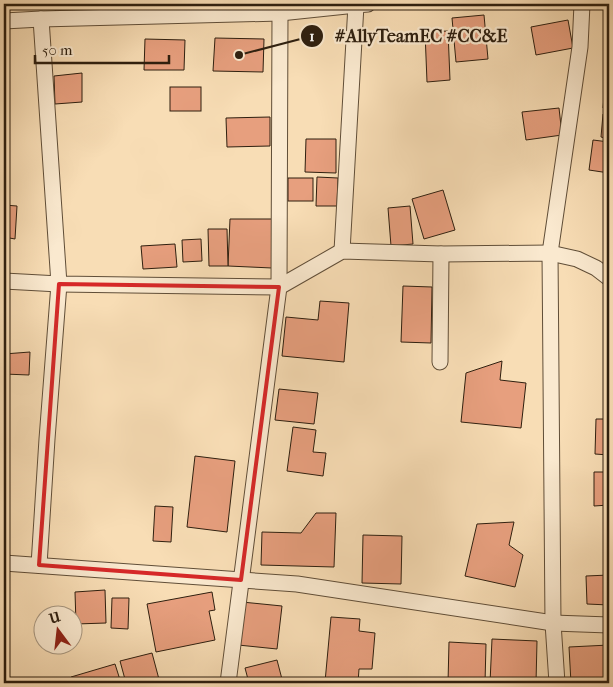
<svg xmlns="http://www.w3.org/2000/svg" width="613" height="687" font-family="'IM FELL French Canon',serif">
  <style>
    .building { fill: #e79f7e; stroke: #2e1f0f }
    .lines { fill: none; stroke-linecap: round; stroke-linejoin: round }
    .minor-casing { stroke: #604e38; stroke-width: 17 }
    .minor { stroke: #fae9cf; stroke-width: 15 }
    .marked { fill: none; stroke: #d62828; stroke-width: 4; stroke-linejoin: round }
    .leader { fill: none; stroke: #2e1f0f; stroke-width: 2 }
    .callout-dot { fill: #2e1f0f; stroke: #fae9cf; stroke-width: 2 }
    .mark-label { font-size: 15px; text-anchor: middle; font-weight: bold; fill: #fff }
    .callout-label { font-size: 18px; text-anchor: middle; font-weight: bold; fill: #2e1f0f; stroke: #fae9cf; stroke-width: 4.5; stroke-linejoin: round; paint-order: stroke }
  </style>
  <rect width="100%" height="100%" fill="#f8ddb5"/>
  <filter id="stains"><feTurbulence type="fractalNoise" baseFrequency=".004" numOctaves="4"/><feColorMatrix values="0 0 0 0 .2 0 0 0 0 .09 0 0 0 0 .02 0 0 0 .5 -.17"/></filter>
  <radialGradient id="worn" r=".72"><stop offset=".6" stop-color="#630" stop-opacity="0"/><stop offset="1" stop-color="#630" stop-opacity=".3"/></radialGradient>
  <g class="building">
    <polygon points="56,4 79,4 79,13 55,13"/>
    <polygon points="484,15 488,59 456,62 452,18"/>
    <polygon points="568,20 573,48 536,55 531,27"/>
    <polygon points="448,31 450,80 427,82 425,32"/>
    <polygon points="215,38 264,39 263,72 213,71"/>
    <polygon points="145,39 185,40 184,70 144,70"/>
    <polygon points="607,61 609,61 609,108 603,108"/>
    <polygon points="82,73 82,102 55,104 54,76"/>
    <rect x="170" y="87" width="31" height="24"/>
    <polygon points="559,108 562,135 526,140 522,112"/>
    <polygon points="603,114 609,115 609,139 601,137"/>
    <polygon points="270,117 270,146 227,147 226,118"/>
    <polygon points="306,139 336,139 336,173 305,172"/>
    <polygon points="593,140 609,142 609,173 589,170"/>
    <polygon points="317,177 338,178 337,206 316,206"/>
    <rect x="288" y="178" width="25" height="23"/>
    <polygon points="443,190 455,230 424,239 412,199"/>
    <polygon points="4,205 17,206 15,239 4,237"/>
    <polygon points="410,206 413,244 391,246 388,208"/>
    <polygon points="230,219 272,219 272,268 228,266"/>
    <polygon points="208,229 227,229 228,266 209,266"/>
    <polygon points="201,239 202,261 183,262 182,240"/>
    <polygon points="175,244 177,267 143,269 141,246"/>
    <polygon points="403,286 432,287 431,343 401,342"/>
    <polygon points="320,301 349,303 344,362 282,356 286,317 318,320"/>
    <polygon points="30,352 29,375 4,374 4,354"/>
    <polygon points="502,361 500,380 526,383 521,428 461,422 466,373"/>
    <polygon points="279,389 318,393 314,424 275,420"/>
    <polygon points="596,419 609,419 609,455 595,454"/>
    <polygon points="293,427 316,430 313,452 326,453 323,476 287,471"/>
    <polygon points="195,456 235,461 227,532 187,527"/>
    <polygon points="594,472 609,472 609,505 594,506"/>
    <polygon points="155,506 173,507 171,542 153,541"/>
    <polygon points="316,513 336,513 334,567 261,565 262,532 301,533"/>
    <polygon points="514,522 509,545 523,555 515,587 465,576 477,524"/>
    <polygon points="363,535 402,536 401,584 362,583"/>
    <polygon points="609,575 609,605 587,604 586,576"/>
    <polygon points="105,590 106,623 76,624 75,592"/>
    <polygon points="212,592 215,610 209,611 215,640 156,652 147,604"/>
    <polygon points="112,598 129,598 128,629 111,628"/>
    <polygon points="242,602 282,606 277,649 238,645"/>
    <polygon points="331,617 360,619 359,631 375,633 372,669 359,669 358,683 325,682"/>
    <polygon points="492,639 537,641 536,683 490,683"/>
    <polygon points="449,642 486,644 485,683 448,683"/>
    <polygon points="609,645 609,683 571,683 569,647"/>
    <polygon points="152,653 160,683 126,683 120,661"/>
    <polygon points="277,660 283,683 249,683 245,668"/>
    <polygon points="115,664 121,683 73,683 71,677"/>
  </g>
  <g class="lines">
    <g class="minor-casing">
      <g id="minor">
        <polyline points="4,21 41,19 280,13 356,5"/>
        <polyline points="342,251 356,5 368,4"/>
        <polyline points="4,281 59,284 279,287 342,251 441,254 550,253 577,259 596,268 609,278"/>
        <polyline points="440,362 441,254"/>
        <polyline points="4,563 297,584 553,623 609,625"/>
        <polyline points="39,565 47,439 59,284 41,19"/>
        <polyline points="228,683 279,287 280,13"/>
        <polyline points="557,683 553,623 550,253 580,47 582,4"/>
      </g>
    </g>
    <use href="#minor" class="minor"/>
  </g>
  <path class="marked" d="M59,284L279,287L241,580L39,565Z"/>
  <path class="leader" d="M239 55L312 36"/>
  <g class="callout-dot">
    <circle cx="239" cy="55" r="5"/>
    <circle cx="312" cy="36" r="12"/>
  </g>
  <g class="mark-label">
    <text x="312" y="41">1</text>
  </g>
  <g class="callout-label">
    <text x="421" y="42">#AllyTeamEC #CC&amp;E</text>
  </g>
  <rect width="613" height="687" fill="none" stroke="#f8ddb5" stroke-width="20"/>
  <rect x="5" y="5" width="603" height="677" fill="none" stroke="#2e1f0f" stroke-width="2.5"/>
  <rect x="10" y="10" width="593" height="667" fill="none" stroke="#2e1f0f"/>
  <g transform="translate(58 630) rotate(345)"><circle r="24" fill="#fae9cf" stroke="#a89882"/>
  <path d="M0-4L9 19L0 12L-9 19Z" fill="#8f2418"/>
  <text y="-8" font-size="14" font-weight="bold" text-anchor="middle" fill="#2e1f0f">U</text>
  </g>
  <path d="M35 55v8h134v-8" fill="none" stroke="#2e1f0f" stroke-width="2.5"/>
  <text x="42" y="55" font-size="15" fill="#2e1f0f" stroke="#fae9cf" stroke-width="4" paint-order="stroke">50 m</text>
  <rect width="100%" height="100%" filter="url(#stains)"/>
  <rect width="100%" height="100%" fill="url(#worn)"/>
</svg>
